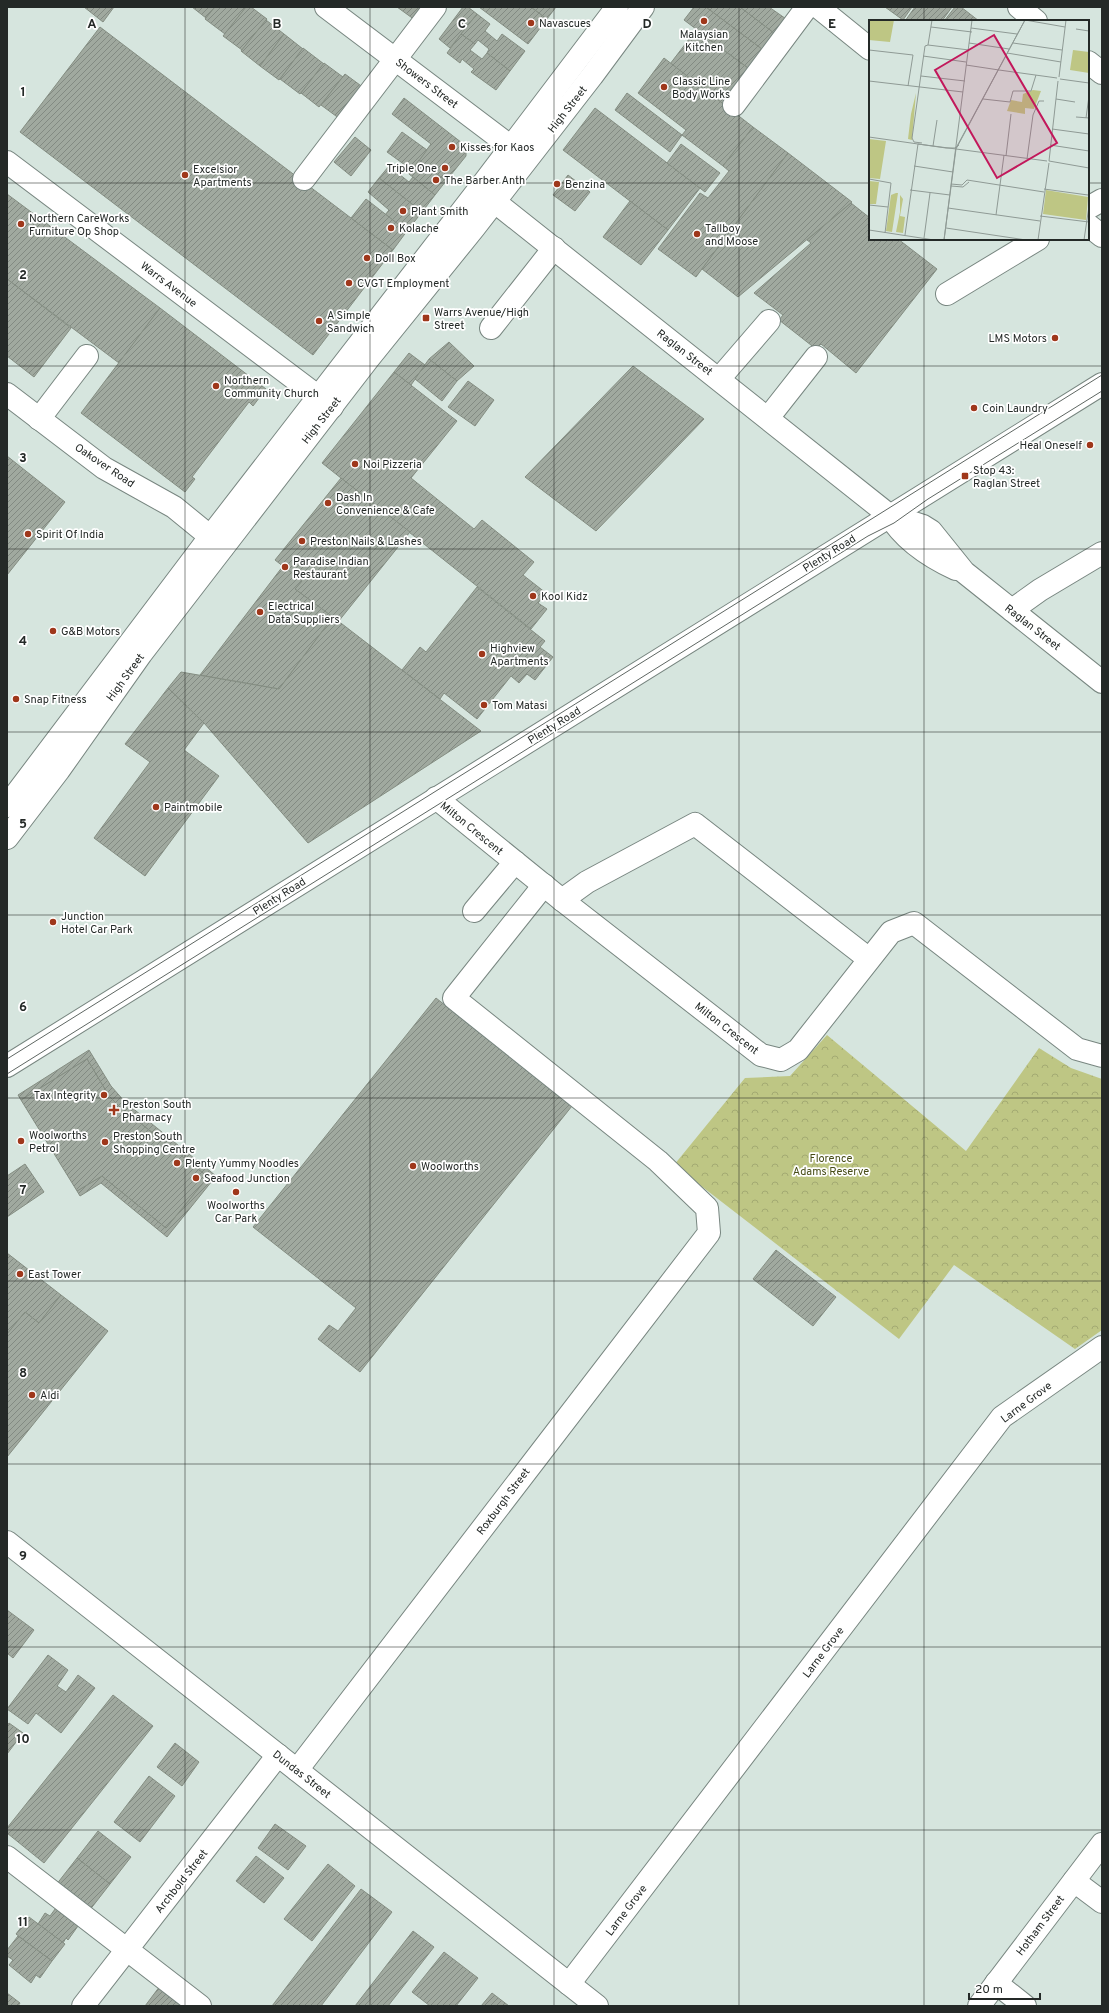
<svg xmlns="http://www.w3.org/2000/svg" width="1109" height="2013" font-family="Overpass,sans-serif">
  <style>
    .park { fill: url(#park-crowns) }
    .building { fill: url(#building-hatch); stroke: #848d82 }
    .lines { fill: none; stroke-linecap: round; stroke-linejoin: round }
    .minor-casing { stroke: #788680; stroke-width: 24 }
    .major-casing { stroke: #788680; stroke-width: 24 }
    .minor { stroke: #fff; stroke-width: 22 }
    .major { stroke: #fff; stroke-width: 22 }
    .tram { stroke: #5e6662; stroke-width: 1 }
    .grid { fill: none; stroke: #242927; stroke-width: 1; stroke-opacity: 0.55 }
    .poi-dot { fill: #9f371b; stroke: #fff; stroke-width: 1.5 }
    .labels { text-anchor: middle; stroke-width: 3.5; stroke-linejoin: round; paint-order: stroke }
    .poi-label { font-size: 11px; fill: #242927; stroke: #fff; text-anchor: start }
    .street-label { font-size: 11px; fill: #242927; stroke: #fff }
    .park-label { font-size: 11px; fill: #474c16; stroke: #fff }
    .inset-road { fill: none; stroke: #8f9a95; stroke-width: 1 }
    .view { fill: #c2185b; fill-opacity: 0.15; stroke: #c2185b; stroke-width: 2 }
    .inset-edge { fill: none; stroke: #242927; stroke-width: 2 }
    .grid-label { font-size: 13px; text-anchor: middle; font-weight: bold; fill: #242927; stroke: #fff; stroke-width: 3.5; stroke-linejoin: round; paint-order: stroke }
  </style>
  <defs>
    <pattern id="park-crowns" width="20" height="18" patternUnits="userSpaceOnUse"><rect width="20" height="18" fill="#bec684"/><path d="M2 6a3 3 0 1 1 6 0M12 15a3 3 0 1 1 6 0" fill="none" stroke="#a3aa72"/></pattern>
    <pattern id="building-hatch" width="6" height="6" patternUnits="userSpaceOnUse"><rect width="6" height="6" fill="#a0a99f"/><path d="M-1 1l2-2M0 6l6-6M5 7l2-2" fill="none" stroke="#828a82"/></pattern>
  </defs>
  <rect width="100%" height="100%" fill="#d6e5de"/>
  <polygon class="park" points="827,1035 966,1151 1039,1048 1071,1068 1102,1079 1102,1330 1075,1349 954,1265 899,1339 674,1165 745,1078 790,1076"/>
  <g class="building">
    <polygon points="84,7 114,7 103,22"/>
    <polygon points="192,7 215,7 206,18"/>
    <polygon points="215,7 246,7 225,34 205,19"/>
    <polygon points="246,7 251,7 267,19 242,50 223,36"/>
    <polygon points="397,7 425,7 415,20"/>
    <polygon points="463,7 468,7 477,14 450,48 439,39"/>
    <polygon points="479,7 531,7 547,19 528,44"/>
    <polygon points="531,7 556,7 547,19"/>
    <polygon points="694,7 706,7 766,52 752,71 684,20"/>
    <polygon points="706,7 740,7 778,36 766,52"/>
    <polygon points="740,7 769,7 789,21 778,36"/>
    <polygon points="885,7 912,7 903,20"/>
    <polygon points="915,7 952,7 942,21 905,21"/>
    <polygon points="955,7 961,7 979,21 944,21"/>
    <polygon points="477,14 490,24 485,31 497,41 502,34 525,51 510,71 487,53 489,49 478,40 475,44 461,34"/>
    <polygon points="266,20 284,34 260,66 241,51"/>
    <polygon points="100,27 393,250 313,355 20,132"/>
    <polygon points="696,30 752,71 726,106 670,64"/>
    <polygon points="284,34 303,49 279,80 260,66"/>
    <polygon points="461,34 475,44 470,50 482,59 487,53 510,71 496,90 471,72 474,69 462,59 460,63 447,53"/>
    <polygon points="303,48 324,64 300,94 280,79"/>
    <polygon points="664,58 753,127 723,166 682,135 686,130 638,93"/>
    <polygon points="324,63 343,77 319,107 301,93"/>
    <polygon points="345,74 364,88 340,119 321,105"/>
    <polygon points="627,93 682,135 670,152 615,110"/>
    <polygon points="404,98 466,146 466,156 446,181 419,160 431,144 392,114"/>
    <polygon points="595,108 700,188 668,230 563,150"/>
    <polygon points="753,127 788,153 696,277 658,249 700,193 708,198 729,171 723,166"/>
    <polygon points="402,132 427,150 412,170 387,152"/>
    <polygon points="355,137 371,150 351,176 334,162"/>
    <polygon points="681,144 720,173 705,192 667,163"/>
    <polygon points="788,153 852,202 738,297 702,269"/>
    <polygon points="419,160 446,181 435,195 409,174"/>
    <polygon points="389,166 409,182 413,177 435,195 422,212 379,178"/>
    <polygon points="568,175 590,192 575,211 553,195"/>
    <polygon points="379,178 422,212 407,231 385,215 389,210 368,192"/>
    <polygon points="7,194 160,308 119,363 7,279"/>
    <polygon points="366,199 407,231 393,250 351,218"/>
    <polygon points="630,201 668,230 641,265 603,237"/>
    <polygon points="851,203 870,218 870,239 898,239 937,269 856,373 821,344 816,349 779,320 783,315 754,293 811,243 807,240"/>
    <polygon points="7,279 71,328 34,377 7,356"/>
    <polygon points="160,308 266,389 253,406 249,402 192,477 195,479 185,492 81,413"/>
    <polygon points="449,342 474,366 457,381 429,359"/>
    <polygon points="409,353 425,365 411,385 394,372"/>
    <polygon points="429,359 457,381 442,401 415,379"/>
    <polygon points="633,366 704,419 596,531 525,477"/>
    <polygon points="394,372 457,421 411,478 474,529 482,520 534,562 523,575 546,593 538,603 547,609 531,629 322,463"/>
    <polygon points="468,381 494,400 475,426 448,407"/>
    <polygon points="7,456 65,502 7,575"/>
    <polygon points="341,478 410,532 338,622 295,589 302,581 275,560"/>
    <polygon points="283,566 302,581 295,589 333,617 279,689 200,675"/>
    <polygon points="477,587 545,641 540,647 553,657 535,680 527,674 519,683 511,676 477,719 444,693 440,699 402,670 420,647 426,652"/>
    <polygon points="333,617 481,731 308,843 204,723 168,688 181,672 279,689"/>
    <polygon points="168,688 204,723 184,750 219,776 145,876 94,838 150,762 125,744"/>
    <polygon points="436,998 572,1106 360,1372 318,1339 329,1325 338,1331 356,1308 253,1227"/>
    <polygon points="89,1050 111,1086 125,1102 216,1176 167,1237 101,1183 80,1196 77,1191 102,1176 166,1228 208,1177 120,1107 109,1096 87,1059 21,1100 18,1095"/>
    <polygon points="87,1059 109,1096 120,1107 208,1177 166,1228 102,1176 77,1191 21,1100"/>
    <polygon points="25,1164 44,1192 7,1217 7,1176"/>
    <polygon points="776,1250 836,1297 813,1326 753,1279"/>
    <polygon points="7,1253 61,1295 39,1323 25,1312 7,1334"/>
    <polygon points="61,1295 108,1331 7,1457 7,1334 25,1312 39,1323"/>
    <polygon points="7,1610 34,1630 13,1658 7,1653"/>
    <polygon points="48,1655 68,1670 57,1686 66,1692 78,1675 95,1688 61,1733 36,1713 28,1724 7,1709"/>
    <polygon points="113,1695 153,1726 44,1863 7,1833 7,1828"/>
    <polygon points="9,1723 23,1733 7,1754 7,1726"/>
    <polygon points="175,1743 199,1762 182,1786 157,1767"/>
    <polygon points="149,1776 175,1796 140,1842 114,1822"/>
    <polygon points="275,1824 306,1846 288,1870 258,1848"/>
    <polygon points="98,1831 131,1857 110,1884 77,1858"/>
    <polygon points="256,1856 284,1878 264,1903 236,1881"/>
    <polygon points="77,1858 110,1884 89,1911 56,1885"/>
    <polygon points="328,1864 355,1886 312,1941 284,1919"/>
    <polygon points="361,1889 392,1912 321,2006 272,2006"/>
    <polygon points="58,1905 79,1921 76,1924 78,1926 68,1940 66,1938 63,1943 38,1924 45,1913 50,1916"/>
    <polygon points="29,1917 65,1944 52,1961 16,1934"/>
    <polygon points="413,1931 434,1947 388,2006 355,2006"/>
    <polygon points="18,1936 52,1961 40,1978 36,1975 31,1983 9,1965 13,1960 7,1956 7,1950"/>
    <polygon points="444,1952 478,1978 456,2006 430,2006 412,1992"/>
    <polygon points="160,1986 186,2006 145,2006"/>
    <polygon points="7,1993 20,2003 18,2006 7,2006"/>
    <polygon points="492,1993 509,2006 481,2006"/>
  </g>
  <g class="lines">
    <g class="minor-casing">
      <g id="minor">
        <polyline points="326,7 526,158"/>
        <polyline points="818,7 870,49"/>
        <polyline points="1019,7 1036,21"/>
        <polyline points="1088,62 1102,73"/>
        <polyline points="734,105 807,7"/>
        <polyline points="7,162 332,407"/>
        <polyline points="304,179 435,7"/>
        <polyline points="480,190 889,515 923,526 931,531 964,572 1102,682"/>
        <polyline points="1088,208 1102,200"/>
        <polyline points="1088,225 1102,236"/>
        <polyline points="947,294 1038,239"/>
        <polyline points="491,328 554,248"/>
        <polyline points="719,379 769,321"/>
        <polyline points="7,394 104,468 174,507 223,547"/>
        <polyline points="768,418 816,357"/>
        <polyline points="39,419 87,356"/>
        <path d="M889,515C904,540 930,557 956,569"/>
        <polyline points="1012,610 1040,590 1102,553"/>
        <polyline points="436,798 562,900 761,1055 781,1060 798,1050 891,932 914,923 1077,1049 1102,1056"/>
        <polyline points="562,900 587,882 695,824 869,959"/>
        <polyline points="474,911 515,862"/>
        <polyline points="7,1542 597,2006"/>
        <polyline points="297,1770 709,1233 707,1208 658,1161 454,998 544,885"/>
        <polyline points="7,1857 200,2006"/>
        <polyline points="1074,1881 1102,1902"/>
        <polyline points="996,1983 1025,2006"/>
        <polyline points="569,1984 1002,1417 1102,1347"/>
        <polyline points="83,2006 278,1755"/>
        <polyline points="979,2006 1102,1844"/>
      </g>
    </g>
    <g class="major-casing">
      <g id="major">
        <polyline points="7,806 210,537 479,189 617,7"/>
        <polyline points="7,838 59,770 141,654 369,358 474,228 592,76 643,7"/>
        <polyline points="7,1066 1102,384"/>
      </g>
    </g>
    <use href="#minor" class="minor"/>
    <use href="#major" class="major"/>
    <g class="tram">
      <polyline points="7,1059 1102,375"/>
      <polyline points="7,1074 868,536 894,523 928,499 1102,391"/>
    </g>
  </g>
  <path class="grid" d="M185,7V2006M370,7V2006M554,7V2006M739,7V2006M924,7V21M7,183H870M1088,183H1102M924,239V2006M7,366H1102M7,549H1102M7,732H1102M7,915H1102M7,1098H1102M7,1281H1102M7,1464H1102M7,1647H1102M7,1830H1102"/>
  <g class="poi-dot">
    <circle cx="704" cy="21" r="4"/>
    <circle cx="531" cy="23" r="4"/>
    <circle cx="664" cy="87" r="4"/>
    <circle cx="452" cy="147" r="4"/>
    <circle cx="445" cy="168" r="4"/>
    <circle cx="185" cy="175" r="4"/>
    <circle cx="436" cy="180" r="4"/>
    <circle cx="557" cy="184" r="4"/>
    <circle cx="403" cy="211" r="4"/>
    <circle cx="21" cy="224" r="4"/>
    <circle cx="391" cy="228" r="4"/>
    <circle cx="697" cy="234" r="4"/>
    <circle cx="367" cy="258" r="4"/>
    <circle cx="349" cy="283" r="4"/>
    <rect x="422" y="314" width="8" height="8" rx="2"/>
    <circle cx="319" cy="321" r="4"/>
    <circle cx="1055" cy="338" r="4"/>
    <circle cx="216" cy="386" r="4"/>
    <circle cx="974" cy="408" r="4"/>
    <circle cx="1090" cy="445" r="4"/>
    <circle cx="355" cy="464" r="4"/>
    <rect x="961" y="472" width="8" height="8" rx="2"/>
    <circle cx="328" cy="503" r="4"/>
    <circle cx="28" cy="534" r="4"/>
    <circle cx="302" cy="541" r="4"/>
    <circle cx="285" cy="567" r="4"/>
    <circle cx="533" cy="596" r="4"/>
    <circle cx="260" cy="612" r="4"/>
    <circle cx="53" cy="631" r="4"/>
    <circle cx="482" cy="654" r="4"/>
    <circle cx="16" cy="699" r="4"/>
    <circle cx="484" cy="705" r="4"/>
    <circle cx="156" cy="807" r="4"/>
    <circle cx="53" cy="922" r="4"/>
    <circle cx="104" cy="1095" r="4"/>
    <path d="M112 1104h4v4h4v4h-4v4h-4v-4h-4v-4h4z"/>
    <circle cx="21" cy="1141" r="4"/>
    <circle cx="105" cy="1142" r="4"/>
    <circle cx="177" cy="1163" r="4"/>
    <circle cx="413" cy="1166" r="4"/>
    <circle cx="196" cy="1178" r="4"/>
    <circle cx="236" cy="1192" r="4"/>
    <circle cx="20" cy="1274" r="4"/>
    <circle cx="32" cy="1395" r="4"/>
  </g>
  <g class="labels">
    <g class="poi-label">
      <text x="539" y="27">Navascues</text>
      <text x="704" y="38" text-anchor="middle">Malaysian<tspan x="704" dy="13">Kitchen</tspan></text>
      <text x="672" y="85">Classic Line<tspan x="672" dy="13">Body Works</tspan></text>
      <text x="460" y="151">Kisses for Kaos</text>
      <text x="437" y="172" text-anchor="end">Triple One</text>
      <text x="193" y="173">Excelsior<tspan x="193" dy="13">Apartments</tspan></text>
      <text x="444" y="184">The Barber Anth</text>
      <text x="565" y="188">Benzina</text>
      <text x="411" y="215">Plant Smith</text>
      <text x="29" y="222">Northern CareWorks<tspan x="29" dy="13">Furniture Op Shop</tspan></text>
      <text x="399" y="232">Kolache</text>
      <text x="705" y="232">Tallboy<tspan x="705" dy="13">and Moose</tspan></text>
      <text x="375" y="262">Doll Box</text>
      <text x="357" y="287">CVGT Employment</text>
      <text x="434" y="316">Warrs Avenue/High<tspan x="434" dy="13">Street</tspan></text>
      <text x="327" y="319">A Simple<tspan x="327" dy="13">Sandwich</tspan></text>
      <text x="1047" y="342" text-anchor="end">LMS Motors</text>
      <text x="224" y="384">Northern<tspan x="224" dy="13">Community Church</tspan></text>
      <text x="982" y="412">Coin Laundry</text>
      <text x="1082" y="449" text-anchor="end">Heal Oneself</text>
      <text x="363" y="468">Noi Pizzeria</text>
      <text x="973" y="474">Stop 43:<tspan x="973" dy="13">Raglan Street</tspan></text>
      <text x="336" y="501">Dash In<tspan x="336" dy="13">Convenience &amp; Cafe</tspan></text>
      <text x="36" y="538">Spirit Of India</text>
      <text x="310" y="545">Preston Nails &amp; Lashes</text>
      <text x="293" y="565">Paradise Indian<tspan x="293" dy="13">Restaurant</tspan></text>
      <text x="541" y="600">Kool Kidz</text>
      <text x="268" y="610">Electrical<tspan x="268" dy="13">Data Suppliers</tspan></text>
      <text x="61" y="635">G&amp;B Motors</text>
      <text x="490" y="652">Highview<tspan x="490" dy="13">Apartments</tspan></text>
      <text x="24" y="703">Snap Fitness</text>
      <text x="492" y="709">Tom Matasi</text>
      <text x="164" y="811">Paintmobile</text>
      <text x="61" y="920">Junction<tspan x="61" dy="13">Hotel Car Park</tspan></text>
      <text x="96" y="1099" text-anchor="end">Tax Integrity</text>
      <text x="122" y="1108">Preston South<tspan x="122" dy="13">Pharmacy</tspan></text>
      <text x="29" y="1139">Woolworths<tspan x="29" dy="13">Petrol</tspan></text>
      <text x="113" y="1140">Preston South<tspan x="113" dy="13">Shopping Centre</tspan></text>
      <text x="185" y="1167">Plenty Yummy Noodles</text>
      <text x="421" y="1170">Woolworths</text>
      <text x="204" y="1182">Seafood Junction</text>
      <text x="236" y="1209" text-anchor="middle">Woolworths<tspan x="236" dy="13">Car Park</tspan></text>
      <text x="28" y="1278">East Tower</text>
      <text x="40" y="1399">Aldi</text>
    </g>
    <g class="street-label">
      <text transform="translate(427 83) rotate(37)" y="4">Showers Street</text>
      <text transform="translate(567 109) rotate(-52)" y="4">High Street</text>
      <text transform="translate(169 284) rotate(37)" y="4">Warrs Avenue</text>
      <text transform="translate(685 352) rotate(38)" y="4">Raglan Street</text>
      <text transform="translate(321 420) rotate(-52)" y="4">High Street</text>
      <text transform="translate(105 465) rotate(34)" y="4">Oakover Road</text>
      <text transform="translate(829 553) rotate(-32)" y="4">Plenty Road</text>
      <text transform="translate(1033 627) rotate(38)" y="4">Raglan Street</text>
      <text transform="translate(125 677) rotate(-54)" y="4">High Street</text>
      <text transform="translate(554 725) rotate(-32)" y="4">Plenty Road</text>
      <text transform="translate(472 828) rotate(39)" y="4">Milton Crescent</text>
      <text transform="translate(279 896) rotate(-32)" y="4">Plenty Road</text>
      <text transform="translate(727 1028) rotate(38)" y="4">Milton Crescent</text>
      <text transform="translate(1026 1402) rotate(-37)" y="4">Larne Grove</text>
      <text transform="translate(503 1501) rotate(-53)" y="4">Roxburgh Street</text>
      <text transform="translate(823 1652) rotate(-53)" y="4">Larne Grove</text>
      <text transform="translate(302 1774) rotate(38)" y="4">Dundas Street</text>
      <text transform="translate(181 1881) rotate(-52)" y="4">Archbold Street</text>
      <text transform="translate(626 1910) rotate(-53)" y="4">Larne Grove</text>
      <text transform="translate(1040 1925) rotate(-53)" y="4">Hotham Street</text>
    </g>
    <g class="park-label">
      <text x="831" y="1162">Florence<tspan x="831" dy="13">Adams Reserve</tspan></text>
    </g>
  </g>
  <g transform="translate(869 20)">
    <rect width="220" height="220" fill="#d6e5de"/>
    <path d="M0,0H25L21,22L0,20ZM204,30L220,32V53L201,50ZM164,70L172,71L165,89L156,88V94L138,91L142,80L153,82L154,74ZM47,73L43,120L39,119L42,94ZM0,119L17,121L11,159L0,158ZM0,161L10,162L7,184H0ZM177,170L219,177L217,200L174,194ZM27,173H29L23,212L17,211L22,175ZM31,175L34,179L31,196L36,197L34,213L27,212L31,192Z" fill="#bec684"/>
    <path class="inset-road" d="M156,0L196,7M62,7L103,12M102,8L148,14M207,9L220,11M100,23L140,29M144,23L193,30M59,25L100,30M0,30L44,35L39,66M138,33L192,42M54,36L97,42M97,45L130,50M130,50L188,58M52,56L96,61M190,57L197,0M191,59L220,63M0,61L94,72M114,79L141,82L144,71H162L167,55M187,79L206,82M207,97L220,98M217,98L220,76M183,109L220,114M0,117L77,128H86L90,125M53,123L45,122L43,118L56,26L59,25L63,0M181,125L220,131M64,126L68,100M87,128L156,0M137,136L142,94M158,139L164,95L170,81H175M180,141L189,61M180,141L220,148M45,146L84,152M0,159L22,163L16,213M82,164L93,165L98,160L175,172M82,166L94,167L100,162M175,169L219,175M41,170L81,175M0,185L19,187M79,188L171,201M127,195L135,135M171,196L220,202M77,208L157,220M0,210L65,220M36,215L49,124L178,141M55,218L61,173M75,220L103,0M75,220L87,129L156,0M169,220L180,143M215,220L220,186"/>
    <path class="view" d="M125,15L188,123L128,158L66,50Z"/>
    <rect width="220" height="220" class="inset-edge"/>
  </g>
  <g class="grid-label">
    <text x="92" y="28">A</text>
    <text x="277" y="28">B</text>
    <text x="462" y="28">C</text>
    <text x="647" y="28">D</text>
    <text x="832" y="28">E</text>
    <text x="23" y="96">1</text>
    <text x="23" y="279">2</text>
    <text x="23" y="462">3</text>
    <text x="23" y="645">4</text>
    <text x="23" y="828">5</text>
    <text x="23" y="1011">6</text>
    <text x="23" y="1194">7</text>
    <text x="23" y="1377">8</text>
    <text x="23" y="1560">9</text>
    <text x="23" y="1743">10</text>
    <text x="23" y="1926">11</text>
  </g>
  <rect width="1109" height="2013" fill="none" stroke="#242927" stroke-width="16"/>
  <path d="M969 1993v6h71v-6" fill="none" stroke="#242927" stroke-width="2"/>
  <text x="975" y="1993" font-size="12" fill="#242927" stroke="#ffffff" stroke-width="3" paint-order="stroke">20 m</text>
</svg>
